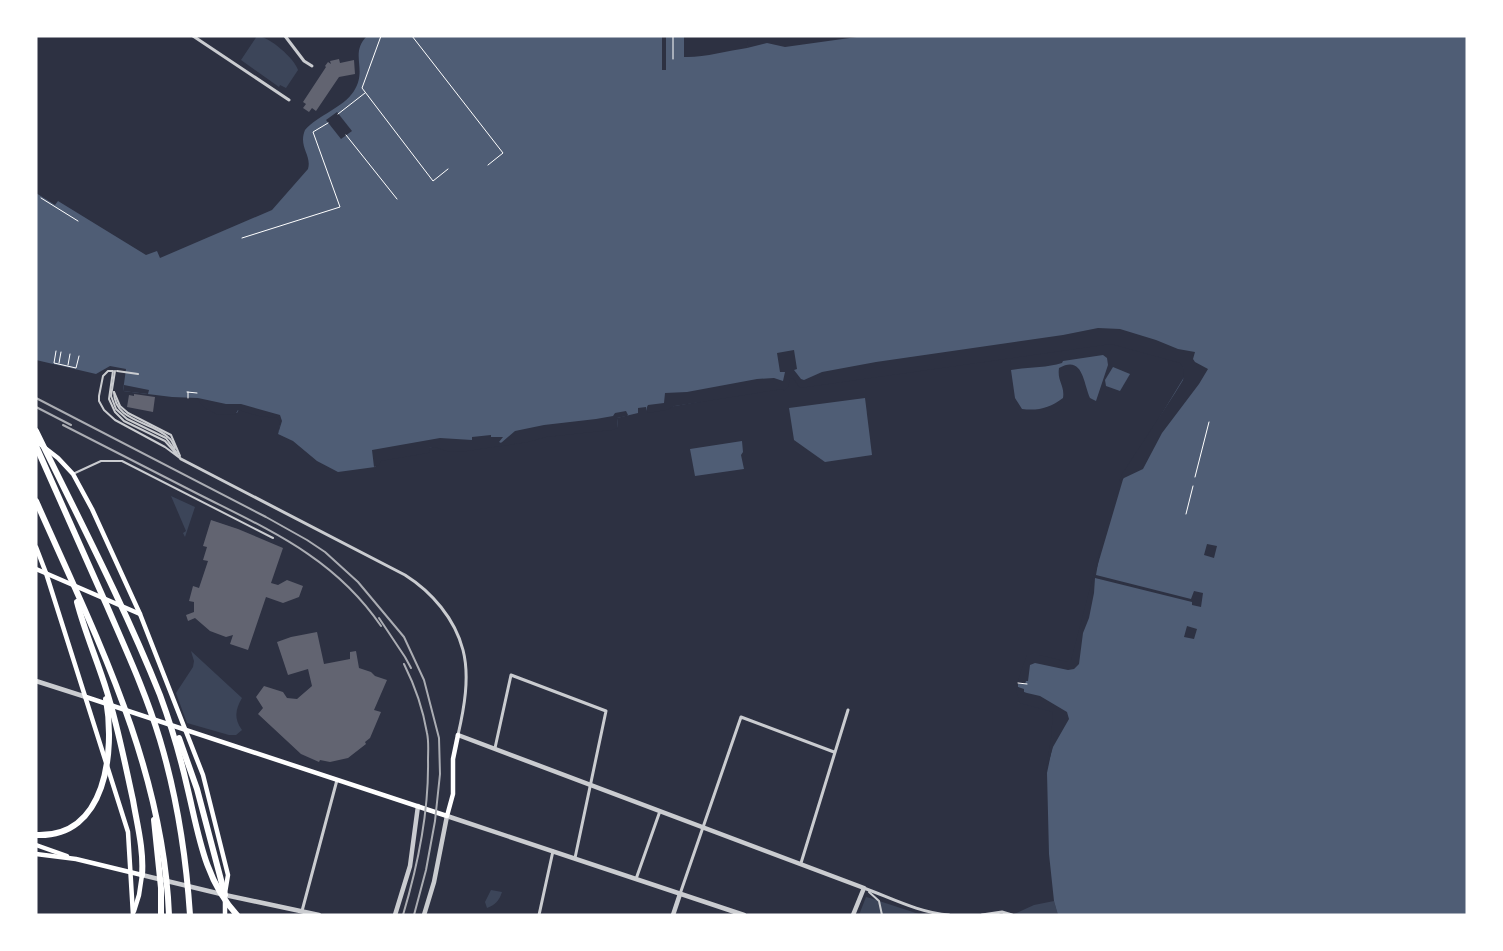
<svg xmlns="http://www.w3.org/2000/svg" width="1503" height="951" font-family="Helvetica,sans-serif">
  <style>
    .green { fill: #3c4559 }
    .water { fill: #4f5d75 }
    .pier { fill: #2d3142 }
    .building { fill: #626471 }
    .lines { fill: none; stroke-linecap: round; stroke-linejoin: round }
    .path { stroke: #fff; stroke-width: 1 }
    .service { stroke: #caccd0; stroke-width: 2 }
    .minor { stroke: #caccd0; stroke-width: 3 }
    .tertiary { stroke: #caccd0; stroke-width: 4.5 }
    .secondary { stroke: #fff; stroke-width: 4.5 }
    .motorway { stroke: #fff; stroke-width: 6 }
    .rail { stroke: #abadb3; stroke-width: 2 }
  </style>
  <rect width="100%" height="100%" fill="#2d3142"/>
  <g class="green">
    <path d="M257,36C269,36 295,59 298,70L286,88L280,85L279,87L241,60Z"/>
    <polygon points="171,496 195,507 185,537 183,533 186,531"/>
    <path d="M191,651L242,698C235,710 234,719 242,730L236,735H229L187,723L176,693L193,667L194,661Z"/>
    <path d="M491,890L502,892C499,901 495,905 487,908L485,902Z"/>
    <polygon points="866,897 870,898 922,915 859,915"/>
    <polygon points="1054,901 1058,915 1012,915 1034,905"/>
  </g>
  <g class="water">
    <path d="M367,36H684V57C702,58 727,51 747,48L749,42H782L813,36H1467V915H1058L1054,901L1049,854L1047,773L1054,739L1056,710L1042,708L1018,687V684H1021L1028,658L1069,664L1073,662L1093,581L1124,476L1186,374L1181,361L1111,341L800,386L795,376H789L786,386L647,411L646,407L638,408V413L617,418L618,428L607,427L460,449L436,446L380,460L375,467L338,472L317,461L293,441L278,434L281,420L278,416L239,409L237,413L207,406L198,398L172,397L123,391L126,369L110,366L96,374L36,360V193L55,205L58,201L146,255L157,251L160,258L272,210L308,169C312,155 298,147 305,130C318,115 343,108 354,91C368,69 349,54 367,36Z"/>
    <path d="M1103,355L1107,358L1108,365L1096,401L1090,398C1083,382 1083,355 1059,368C1057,382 1065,385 1063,398C1050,408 1038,411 1022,409L1015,398L1011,370C1028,367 1046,368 1062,363L1063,361Z"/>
    <polygon points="1113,367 1130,374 1120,391 1106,386 1105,380"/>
    <polygon points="865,398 872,455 825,462 794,440 789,408"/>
    <polygon points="742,441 743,452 741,455 744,469 695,476 690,449"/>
  </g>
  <g class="pier">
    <rect x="662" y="36" width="4" height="34"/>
    <polygon points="772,36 778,36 783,40 800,36 864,36 785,47 767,43 747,48 748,40"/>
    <polygon points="337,112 352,131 341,139 326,120"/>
    <polygon points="1098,328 1120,329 1156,340 1178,349 1195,352 1193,359 1195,362 1208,369 1199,384 1162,433 1143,469 1124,478 1119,482 1122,474 1175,393 1183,380 1184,374 1183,367 1180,363 1111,344 800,388 793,378 790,379 788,387 784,391 783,389 675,406 666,410 648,413 647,411 647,407 648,405 664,403 665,393 687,392 757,379 774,378 783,381 785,372 780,372 777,353 794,350 797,369 794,370 801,379 804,380 822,372 876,362 1063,335"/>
    <polygon points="124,385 149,390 148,394 123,391"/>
    <polygon points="198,398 226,404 241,404 280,415 282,421 278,434 280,422 277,418 259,416 238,410 235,415 216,414 205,408 200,403"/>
    <polygon points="626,411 628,415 627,416 617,418 618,428 612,430 546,437 528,442 460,452 447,451 434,447 429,448 430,452 428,453 381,461 379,465 374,467 372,450 440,438 472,440 472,437 491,435 491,437 503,437 499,442 501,443 515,431 544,425 596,419 613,416 615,413"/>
    <polygon points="1207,544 1217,546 1214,558 1204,555"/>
    <polygon points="1101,546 1096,575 1191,599 1194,591 1203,593 1201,607 1192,605 1192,602 1095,578 1094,593 1089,618 1083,633 1079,664 1074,669 1068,670 1035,663 1030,665 1028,681 1026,681 1025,684 1019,684 1018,681 1021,671 1027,655 1039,655 1068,662 1071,660"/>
    <polygon points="1187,626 1197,629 1194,639 1184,637"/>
    <polygon points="1018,687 1024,689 1024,692 1027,693 1040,696 1067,712 1069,719 1053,747 1045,775 1051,738 1053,712 1020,703 1016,689"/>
  </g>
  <g class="building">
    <polygon points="339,59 340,63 354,60 355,74 339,77 316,111 312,108 309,112 303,108 306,104 303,102 326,67 325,66 328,62 331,64 330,61"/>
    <polygon points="134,394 155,397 153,412 127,407 129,395 134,396"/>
    <polygon points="211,520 238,529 283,548 271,583 278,585 287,580 303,586 299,597 283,603 266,597 248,650 230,644 233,635 226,637 210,631 195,618 188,621 186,615 194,612 194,602 189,601 193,586 199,588 208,561 203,560 207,547 203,546"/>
    <polygon points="317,632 324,664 350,659 350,652 356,651 359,668 371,672 375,676 387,680 374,710 381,712 370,738 365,742 366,744 348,758 330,762 320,760 319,762 301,754 258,714 263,708 256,697 264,686 283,692 287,698 297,699 312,686 308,669 288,675 277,642 291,637"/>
  </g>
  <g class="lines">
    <g class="path">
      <polyline points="381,36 362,88 433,181 448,169"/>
      <polyline points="412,36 503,153 488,165"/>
      <polyline points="673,36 673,59"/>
      <polyline points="338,114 365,93"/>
      <polyline points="346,135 397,199"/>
      <polyline points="41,198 78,221"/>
      <polyline points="242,238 340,207 313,132 328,123"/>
      <polyline points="56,351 54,363 76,368 79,356"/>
      <polyline points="59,363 61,352"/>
      <polyline points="68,365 70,354"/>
      <polyline points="187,392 197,393"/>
      <polyline points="188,398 188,392"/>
      <polyline points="1195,477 1209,422"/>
      <polyline points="1186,514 1193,486"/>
      <polyline points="1018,683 1027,684"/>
    </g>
    <g class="service">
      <polygon points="108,371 113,371 109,399 115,412 124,421 165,441 181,459 165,447 115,420 104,410 99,401 99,396 103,376"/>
      <polyline points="115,371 111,396 116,409 127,419 166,438 177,453"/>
      <polyline points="117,371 138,374"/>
      <path d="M114,392C114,422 152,421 169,438C172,440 173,444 175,448"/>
      <polyline points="114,392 120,406 128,413 171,435 180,456"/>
      <polyline points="75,473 101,461 122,461 273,538"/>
      <polyline points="869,892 879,901 882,915"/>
    </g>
    <g class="minor">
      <polyline points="193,36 289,100"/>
      <polyline points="285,36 304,61 312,66"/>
      <path d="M181,459L405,575C432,592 455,619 463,650C470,677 464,709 458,735"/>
      <polyline points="495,748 511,675 606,711 575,858"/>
      <polyline points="801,863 848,710"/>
      <polyline points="636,879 660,811"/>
      <path d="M864,888C891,898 920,913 949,915"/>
      <polyline points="680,894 741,717 834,752"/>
      <polyline points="302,911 337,780"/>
      <polyline points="539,915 553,851"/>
      <polyline points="982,915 1002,912 1012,915"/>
    </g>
    <g class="tertiary">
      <polyline points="36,681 86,697"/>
      <polyline points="458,735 864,888 853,915"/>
      <polyline points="142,875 225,895 319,915"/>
      <polyline points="395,915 410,866 418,806"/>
      <polyline points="424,915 434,882 447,816 744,915"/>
      <polyline points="673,915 680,894"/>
    </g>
    <g class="secondary">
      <polyline points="36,441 58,458 73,474 92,509 140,614 203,775 228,875 225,893"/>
      <polyline points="36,547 46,573 128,832 133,915"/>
      <polyline points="36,569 140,614"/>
      <polyline points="86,697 447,816 453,794 453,759 458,735"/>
      <polyline points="36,845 67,856"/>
      <polyline points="36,854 76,859 142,875 139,895 134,911"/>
      <polyline points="225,915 225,901"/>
    </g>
    <g class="motorway">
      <path d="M36,431C79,519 124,605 160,695C171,725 180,755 187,786C198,831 204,880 237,915"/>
      <path d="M36,446C60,499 83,553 107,606C126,650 146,693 160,740C177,797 186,855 190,915"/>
      <path d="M36,501C95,634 163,766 169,915"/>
      <path d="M77,602C85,633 98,662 107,692C118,727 125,764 133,800C137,824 144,850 142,875"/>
      <polyline points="179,738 197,789 225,895"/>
      <polyline points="154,820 161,888 161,915"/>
      <path d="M36,835C107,838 115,751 106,699"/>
    </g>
    <g class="rail">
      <polyline points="36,398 266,517 307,540 325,552 358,582 404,637 424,680 439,738 440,774 435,821 426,870 414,915"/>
      <polyline points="36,407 71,425"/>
      <path d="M63,425C108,448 153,471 198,494C269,530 334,557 381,626"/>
      <polyline points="379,618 405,657 411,668"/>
      <path d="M403,915C418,865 429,812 428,760C428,751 429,742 427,733C423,709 415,686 404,664"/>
    </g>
  </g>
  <rect width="1503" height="951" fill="none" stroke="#ffffff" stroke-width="75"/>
</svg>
